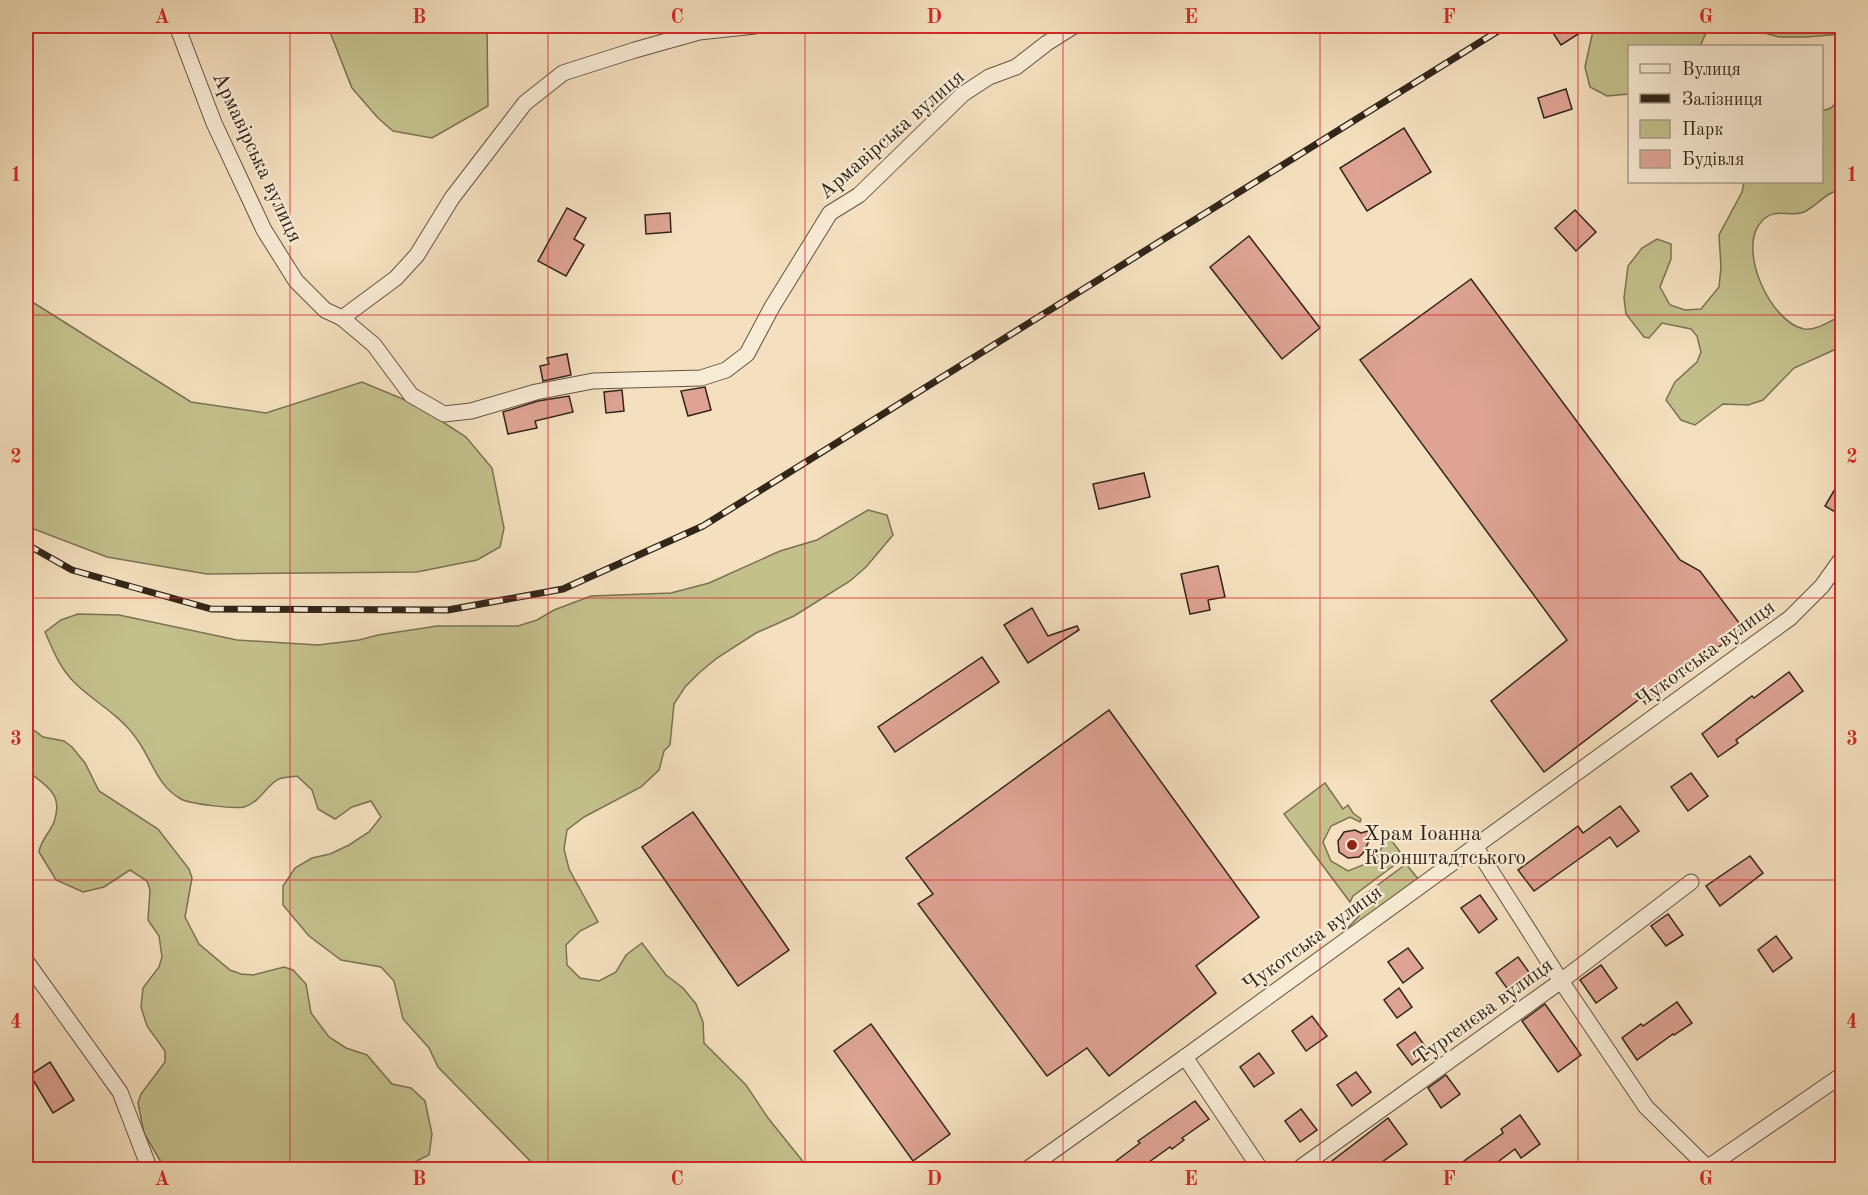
<svg xmlns="http://www.w3.org/2000/svg" width="1868" height="1195" font-family="'Old Standard TT',serif">
  <style>
    .green { fill: #c3c08c; stroke: #7a7253; stroke-width: 1.5 }
    .building { fill: #dea393; stroke: #32251a; stroke-width: 1.5 }
    .lines { fill: none; stroke-linecap: round; stroke-linejoin: round }
    .street-casing { stroke: #625443; stroke-width: 17 }
    .street { stroke: #f8ebd5; stroke-width: 15 }
    .rail-casing { stroke: #32251a; stroke-width: 7 }
    .rail { stroke: #f8ebd5; stroke-width: 4.5; stroke-dasharray: 14; stroke-linecap: butt }
    .grid { fill: none; stroke: #d62828; stroke-width: 1.5; stroke-opacity: 0.55 }
    .poi-dot { fill: #8f2418; stroke: #f8ebd5; stroke-width: 2 }
    .labels { text-anchor: middle; stroke-width: 4.5; stroke-linejoin: round; paint-order: stroke }
    .street-label { font-size: 21px; fill: #32251a; stroke: #f8ebd5 }
    .poi-label { font-size: 21px; fill: #32251a; stroke: #f8ebd5; text-anchor: start }
    .neatline { fill: none; stroke: #d62828; stroke-width: 2 }
    .grid-label { font-size: 20px; text-anchor: middle; font-weight: bold; fill: #d62828 }
  </style>
  <rect width="100%" height="100%" fill="#f4e0be"/>
  <filter id="stains"><feTurbulence type="fractalNoise" baseFrequency=".00333" numOctaves="4"/><feColorMatrix values="0 0 0 0 .2 0 0 0 0 .09 0 0 0 0 .02 0 0 0 .5 -.17"/></filter>
  <radialGradient id="worn" r=".72"><stop offset=".6" stop-color="#630" stop-opacity="0"/><stop offset="1" stop-color="#630" stop-opacity=".3"/></radialGradient>
  <g class="green">
    <polygon points="332,26 487,26 488,106 432,138 393,131 378,118 352,88 330,32"/>
    <polygon points="1594,26 1712,26 1708,29 1700,46 1630,46 1629,94 1607,96 1590,87 1585,67"/>
    <polygon points="1744,26 1842,26 1842,34 1806,37 1779,37 1746,28"/>
    <path d="M1842,97V189C1826,192 1818,205 1804,212C1789,218 1775,206 1761,222C1737,249 1770,322 1804,329C1816,331 1832,320 1842,315V343L1836,349L1794,368L1763,400L1748,405L1723,404L1695,425L1681,420L1666,400L1675,382L1697,362L1701,352L1697,336L1691,329L1662,323L1649,338L1644,337L1626,314L1624,298L1628,266L1642,248L1657,239L1671,244V259L1660,287L1670,305L1685,310L1701,309L1719,287L1721,267L1719,235L1742,192L1744,182H1822V111L1831,108Z"/>
    <polygon points="26,298 191,402 266,413 362,382 417,405 466,437 492,468 504,528 500,547 477,560 417,572 207,574 107,557 26,526"/>
    <path d="M868,510L887,515L893,535L866,567L850,581L794,616L756,633L717,658L699,673L685,687L674,704L670,745L664,751L659,770L641,787L584,817L567,830L564,849L569,869L598,922L580,931L566,945L567,965L580,978L599,981L616,972L626,955L642,943L666,975L683,988L696,1004L703,1022L704,1043L746,1085L768,1118L809,1169H538L438,1067L429,1048L403,1019L394,981L381,967L341,960L309,936L283,905V886L295,868L312,858L330,854L349,845L369,832L381,817L371,801L352,807L335,819L318,809L312,790L297,776C292,777 285,777 279,779C268,783 261,802 244,807C234,809 190,804 181,799C155,785 151,755 133,734C117,713 93,701 75,683C60,669 53,650 45,632L61,620L78,614L119,615L237,640L318,645L359,640L378,635L437,626H518L537,620L554,610L591,596L671,593L709,583L780,551L817,540Z"/>
    <path d="M26,724L43,737L64,741L72,747L85,763L99,791L158,829L189,869L192,878L185,917L199,944L230,970L241,974L253,975L284,967L293,970L306,984L311,1013L329,1037L346,1048L367,1055L392,1084L411,1088L425,1101L432,1134L429,1155L400,1169H165L144,1133L138,1103L141,1094L165,1062V1051L147,1026L141,1007L143,988L159,967L162,957L159,936L148,920L150,890L147,881L130,870L104,887L83,892L56,880L39,852C41,839 50,833 54,822C64,793 46,786 26,770Z"/>
    <polygon points="1325,783 1343,809 1348,805 1353,813 1361,819 1360,822 1350,817 1331,826 1323,842 1331,861 1348,871 1373,861 1389,837 1406,860 1400,861 1353,896 1350,902 1284,814"/>
    <polygon points="1406,864 1419,880 1345,937 1343,933 1359,916 1351,905"/>
  </g>
  <g class="building">
    <polygon points="1558,26 1591,26 1561,45 1551,30"/>
    <polygon points="1566,89 1572,109 1544,118 1538,98"/>
    <polygon points="1404,128 1431,172 1367,211 1340,168"/>
    <polygon points="567,208 586,218 574,239 584,245 566,276 538,261"/>
    <polygon points="1575,210 1596,232 1576,251 1555,228"/>
    <polygon points="670,213 671,232 646,234 645,215"/>
    <polygon points="1249,236 1320,328 1282,359 1210,267"/>
    <polygon points="1471,279 1680,560 1700,571 1743,628 1646,704 1641,698 1544,772 1491,701 1567,640 1360,360"/>
    <polygon points="567,354 571,375 543,381 540,366 549,364 547,358"/>
    <polygon points="705,387 711,410 688,416 681,391"/>
    <polygon points="622,390 624,411 606,413 604,392"/>
    <polygon points="569,396 573,412 535,421 537,428 508,434 503,412 538,401"/>
    <polygon points="1144,473 1150,497 1099,509 1093,484"/>
    <polygon points="1842,477 1842,516 1825,506"/>
    <polygon points="1218,566 1225,597 1208,600 1210,610 1190,614 1181,574"/>
    <polygon points="1032,608 1048,636 1077,626 1079,630 1028,663 1004,625"/>
    <polygon points="982,657 999,682 895,752 878,727"/>
    <polygon points="1789,672 1803,691 1736,740 1738,743 1718,757 1702,734 1752,696 1754,698"/>
    <polygon points="1109,710 1259,917 1196,966 1216,993 1109,1076 1087,1048 1047,1076 918,904 933,894 906,858"/>
    <polygon points="1691,773 1708,796 1688,811 1671,787"/>
    <polygon points="1620,806 1639,831 1617,847 1610,837 1534,891 1518,870 1578,826 1583,833"/>
    <polygon points="693,812 789,950 738,986 642,847"/>
    <polygon points="1375,829 1363,853 1359,857 1348,858 1339,852 1338,841 1344,832 1355,830 1361,833"/>
    <polygon points="1750,856 1763,873 1720,906 1706,886"/>
    <polygon points="1480,895 1497,919 1479,933 1461,908"/>
    <polygon points="1668,914 1683,935 1666,946 1651,926"/>
    <polygon points="1776,936 1792,958 1773,972 1758,950"/>
    <polygon points="1408,948 1423,968 1403,983 1388,962"/>
    <polygon points="1518,957 1531,975 1509,991 1496,973"/>
    <polygon points="1601,965 1617,988 1596,1003 1580,980"/>
    <polygon points="1399,988 1412,1007 1397,1018 1384,1000"/>
    <polygon points="1677,1002 1692,1023 1674,1035 1673,1034 1637,1060 1622,1038 1641,1024 1643,1026"/>
    <polygon points="1545,1004 1581,1055 1558,1072 1522,1021"/>
    <polygon points="1312,1016 1327,1036 1306,1051 1292,1031"/>
    <polygon points="871,1024 950,1134 913,1161 834,1051"/>
    <polygon points="1415,1032 1429,1052 1412,1065 1397,1045"/>
    <polygon points="1259,1053 1274,1073 1254,1087 1240,1067"/>
    <polygon points="50,1062 74,1100 53,1113 30,1075"/>
    <polygon points="1356,1072 1371,1092 1352,1106 1337,1085"/>
    <polygon points="1446,1075 1460,1094 1441,1108 1428,1088"/>
    <polygon points="1195,1101 1209,1119 1182,1138 1184,1140 1172,1149 1170,1147 1138,1170 1104,1170 1140,1143 1138,1141"/>
    <polygon points="1301,1109 1317,1130 1300,1142 1285,1121"/>
    <polygon points="1520,1115 1540,1144 1521,1158 1515,1149 1487,1170 1469,1170 1464,1161 1503,1133 1501,1129"/>
    <polygon points="1388,1118 1407,1144 1371,1170 1338,1170 1332,1161"/>
  </g>
  <g class="lines">
    <g class="street-casing">
      <g id="street">
        <polyline points="177,26 214,123 264,230 296,281 325,310 342,318 396,278 417,255 452,198 525,103 563,73 635,50 699,32 755,26"/>
        <polyline points="342,318 374,345 411,395 444,414 471,411 536,392 593,381 701,378 726,370 747,354 772,307 830,213 859,195 963,94 989,77 1016,67 1047,43 1074,26"/>
        <polyline points="1475,846 1561,981 1646,1107 1710,1170"/>
        <polyline points="26,961 120,1092 150,1170"/>
        <polyline points="1185,1057 1261,1170"/>
        <polyline points="1026,1170 1185,1057 1790,618 1822,586 1842,558"/>
        <polyline points="1297,1170 1561,981 1691,882"/>
        <polyline points="1704,1170 1842,1075"/>
      </g>
    </g>
    <use href="#street" class="street"/>
    <g class="rail-casing">
      <polyline id="rail" points="26,544 72,570 211,609 448,610 563,589 703,526 1506,26"/>
    </g>
    <use href="#rail" class="rail"/>
  </g>
  <path class="grid" d="M290,26V1170M548,26V1170M805,26V1170M1063,26V1170M1320,26V1170M1578,26V1170M26,315H1842M26,598H1842M26,880H1842"/>
  <circle class="poi-dot" cx="1352" cy="845" r="6"/>
  <g class="labels">
    <g class="street-label">
      <text transform="translate(891 134) rotate(-41)" y="7">Армавірська вулиця</text>
      <text transform="translate(258 157) rotate(65)" y="7">Армавірська вулиця</text>
      <text transform="translate(1705 653) rotate(-36)" y="7">Чукотська вулиця</text>
      <text transform="translate(1312 938) rotate(-36)" y="7">Чукотська вулиця</text>
      <text transform="translate(1483 1011) rotate(-36)" y="7">Тургенєва вулиця</text>
    </g>
    <g class="poi-label">
      <text x="1364" y="840">Храм Іоанна<tspan x="1364" dy="24">Кронштадтського</tspan></text>
    </g>
  </g>
  <rect width="1868" height="1195" fill="none" stroke="#f4e0be" stroke-width="66"/>
  <rect x="1628" y="45" width="195" height="138" fill="#f8ebd5" stroke="#a99c8a" stroke-width="1.5"/>
  <rect x="1640" y="64" width="30" height="9" fill="#f8ebd5" stroke="#a99c8a" stroke-width="1.5"/>
  <text x="1682" y="75" font-size="18" fill="#32251a">Вулиця</text>
  <rect x="1640" y="94" width="30" height="9" fill="#32251a" stroke="#a99c8a" stroke-width="1.5"/>
  <text x="1682" y="105" font-size="18" fill="#32251a">Залізниця</text>
  <rect x="1640" y="120" width="30" height="18" fill="#c3c08c" stroke="#a99c8a" stroke-width="1.5"/>
  <text x="1682" y="135" font-size="18" fill="#32251a">Парк</text>
  <rect x="1640" y="150" width="30" height="18" fill="#dea393" stroke="#a99c8a" stroke-width="1.5"/>
  <text x="1682" y="165" font-size="18" fill="#32251a">Будівля</text>
  <rect x="33" y="33" width="1802" height="1129" class="neatline"/>
  <g class="grid-label">
    <text x="162" y="23">A</text>
    <text x="419" y="23">B</text>
    <text x="677" y="23">C</text>
    <text x="934" y="23">D</text>
    <text x="1191" y="23">E</text>
    <text x="1449" y="23">F</text>
    <text x="1706" y="23">G</text>
    <text x="16" y="181">1</text>
    <text x="1852" y="181">1</text>
    <text x="16" y="463">2</text>
    <text x="1852" y="463">2</text>
    <text x="16" y="745">3</text>
    <text x="1852" y="745">3</text>
    <text x="16" y="1028">4</text>
    <text x="1852" y="1028">4</text>
    <text x="162" y="1185">A</text>
    <text x="419" y="1185">B</text>
    <text x="677" y="1185">C</text>
    <text x="934" y="1185">D</text>
    <text x="1191" y="1185">E</text>
    <text x="1449" y="1185">F</text>
    <text x="1706" y="1185">G</text>
  </g>
  <rect width="100%" height="100%" filter="url(#stains)"/>
  <rect width="100%" height="100%" fill="url(#worn)"/>
</svg>
